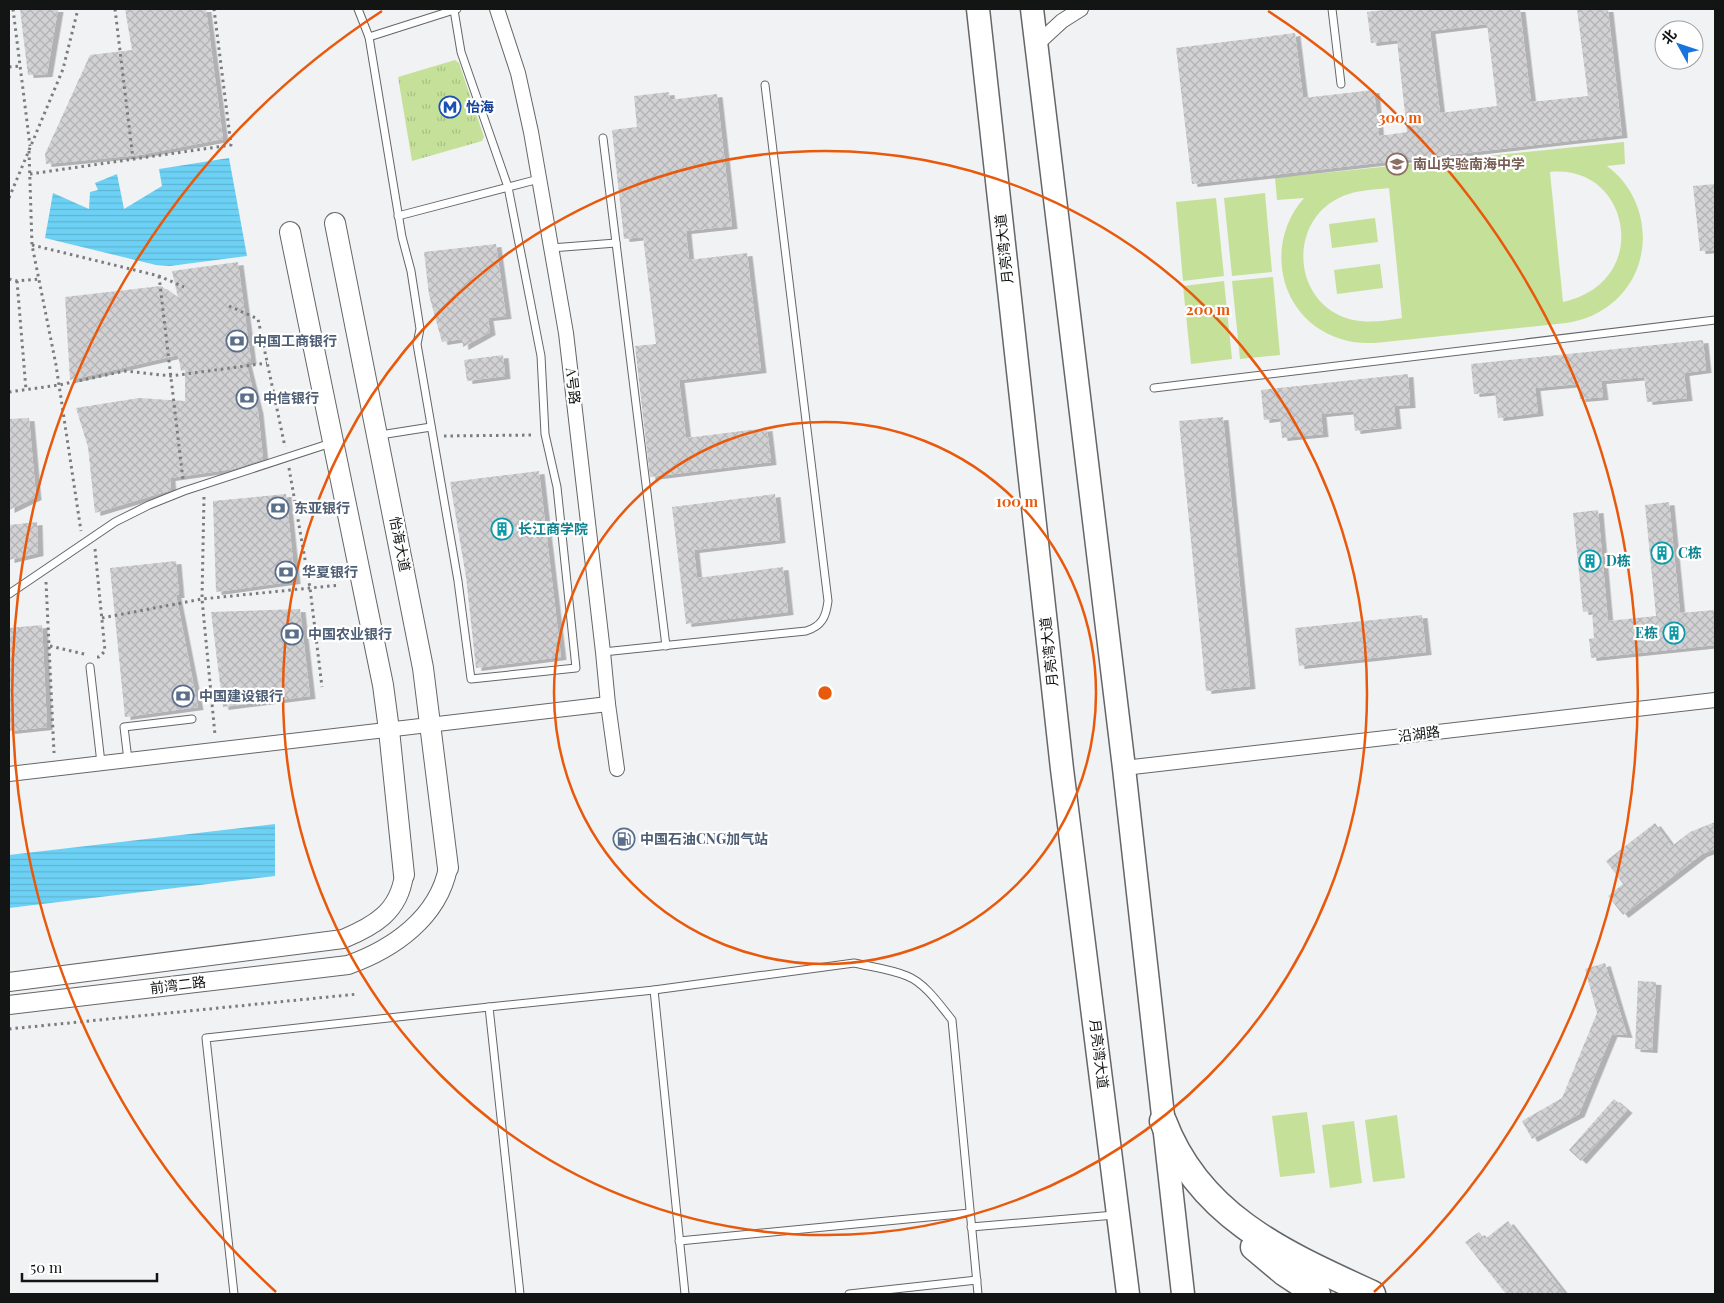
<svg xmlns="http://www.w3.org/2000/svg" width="1724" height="1303" font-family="'Playfair Display','Noto Sans SC',serif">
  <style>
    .grass { fill: url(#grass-tufts) }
    .pitch { fill: #c5e199; fill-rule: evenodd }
    .water { fill: url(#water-rules) }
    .building { fill: url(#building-cross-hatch); fill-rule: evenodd; filter: url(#shadow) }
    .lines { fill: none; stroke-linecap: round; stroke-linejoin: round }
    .service-casing { stroke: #656668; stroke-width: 9 }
    .minor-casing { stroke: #656668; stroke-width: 16 }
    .tertiary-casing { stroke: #656668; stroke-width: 20 }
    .secondary-casing { stroke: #656668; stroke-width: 22 }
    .primary-casing { stroke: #656668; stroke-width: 25 }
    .motorway-casing { stroke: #656668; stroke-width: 29 }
    .path { stroke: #7b7c7d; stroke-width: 3; stroke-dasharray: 2.5 4; stroke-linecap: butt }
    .service { stroke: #fff; stroke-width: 7 }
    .minor { stroke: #fff; stroke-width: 14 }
    .tertiary { stroke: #fff; stroke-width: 18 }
    .secondary { stroke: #fff; stroke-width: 20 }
    .primary { stroke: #fff; stroke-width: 22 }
    .motorway { stroke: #fff; stroke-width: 26 }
    .ring { fill: none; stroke: #e8590c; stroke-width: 2.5 }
    .labels { text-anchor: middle; stroke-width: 4.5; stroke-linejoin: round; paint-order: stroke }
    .transit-label { font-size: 14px; font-weight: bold; fill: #164399; stroke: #fff; text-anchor: start }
    .education-label { font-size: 14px; font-weight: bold; fill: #785e54; stroke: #fff; text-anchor: start }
    .street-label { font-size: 14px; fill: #131414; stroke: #fff }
    .service-label { font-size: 14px; font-weight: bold; fill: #4e5e75; stroke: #fff; text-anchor: start }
    .culture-label { font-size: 14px; font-weight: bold; fill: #0d838f; stroke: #fff; text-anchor: start }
    .centre { fill: #e8590c; stroke: #fff; stroke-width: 2.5 }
    .ring-label { font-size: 15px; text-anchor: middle; font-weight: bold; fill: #e8590c; stroke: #fff; stroke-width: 4.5; stroke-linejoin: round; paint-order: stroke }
  </style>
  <defs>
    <pattern id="grass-tufts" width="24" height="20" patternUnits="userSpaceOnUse" patternTransform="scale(1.25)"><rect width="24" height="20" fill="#c5e199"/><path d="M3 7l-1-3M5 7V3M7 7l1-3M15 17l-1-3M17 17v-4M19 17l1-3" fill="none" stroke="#a8c083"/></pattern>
    <pattern id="water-rules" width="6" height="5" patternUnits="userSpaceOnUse" patternTransform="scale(1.25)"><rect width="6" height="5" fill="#6dd1f5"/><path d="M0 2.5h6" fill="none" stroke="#5eb3d1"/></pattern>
    <pattern id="building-cross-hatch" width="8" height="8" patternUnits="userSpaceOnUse" patternTransform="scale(1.25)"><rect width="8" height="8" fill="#d2d2d4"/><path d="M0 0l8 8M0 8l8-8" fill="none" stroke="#b3b3b5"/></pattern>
    <filter id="shadow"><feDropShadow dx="5.5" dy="3" stdDeviation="0" flood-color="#0004"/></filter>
  </defs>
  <rect width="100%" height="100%" fill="#f1f2f4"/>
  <polygon class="grass" points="455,60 459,63 484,137 482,141 412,161 398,77"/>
  <g class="pitch">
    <path d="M1624,142L1625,164L1607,166C1657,203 1655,281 1599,312C1589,318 1578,321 1566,323L1375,343C1363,343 1352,343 1341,339C1279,320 1263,244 1304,198L1277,200L1275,178ZM1550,172C1630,163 1654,282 1563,302ZM1389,188L1402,318C1380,322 1355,325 1335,313C1292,288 1293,222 1337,199C1353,190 1371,190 1389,188Z"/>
    <polygon points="1265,193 1272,272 1232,276 1224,198"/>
    <polygon points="1216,198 1224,276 1183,281 1176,202"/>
    <polygon points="1375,218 1378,242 1332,248 1329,224"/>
    <polygon points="1380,264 1383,288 1337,294 1334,270"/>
    <polygon points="1273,277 1280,355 1240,359 1232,281"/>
    <polygon points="1224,281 1232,359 1191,364 1183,286"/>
    <polygon points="1307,1112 1315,1173 1280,1177 1272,1116"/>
    <polygon points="1397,1115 1405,1178 1373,1182 1365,1120"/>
    <polygon points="1354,1121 1362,1183 1330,1188 1322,1125"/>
  </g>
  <g class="water">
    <polygon points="229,158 247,256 170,266 156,265 45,238 53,193 89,209 90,192 98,190 95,183 117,174 124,209 162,186 159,169"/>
    <polygon points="275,824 275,876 9,908 9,855"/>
  </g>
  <g class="building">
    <polygon points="20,9 58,9 47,74 28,75"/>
    <polygon points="125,9 206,9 223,139 139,155 46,164 45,154 90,55 132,50"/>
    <path d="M1392,9H1520L1531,102L1588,96L1577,9H1608L1622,135L1192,184L1176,48L1295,33L1303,98L1374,90L1379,136L1407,132L1397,40L1371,43L1367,12ZM1487,24L1497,106L1440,113L1430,31Z"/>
    <polygon points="669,92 670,100 717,94 732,226 686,231 689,260 747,253 761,370 679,380 686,438 767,428 771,462 650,477 635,346 656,344 643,237 624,239 612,130 637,127 634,96"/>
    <polygon points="1715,184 1715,250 1700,251 1693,186"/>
    <polygon points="496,244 506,316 488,318 490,332 463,347 462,339 442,342 429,295 424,252"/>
    <polygon points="238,262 251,361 246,362 258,411 263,459 233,469 170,478 171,490 95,513 88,447 76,408 139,398 185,401 185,370 181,371 178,355 70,380 65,297 161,286 178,298 172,271"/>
    <polygon points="1703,340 1706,370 1684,373 1687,398 1647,402 1644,377 1601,381 1603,397 1580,399 1578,384 1535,388 1538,413 1498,418 1495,392 1474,394 1471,364"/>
    <polygon points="503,355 505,376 467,381 464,360"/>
    <polygon points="1408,374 1410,405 1394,406 1396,426 1355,431 1353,411 1321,414 1323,434 1282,438 1280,418 1264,420 1261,390"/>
    <polygon points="1223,417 1250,686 1206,691 1179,421"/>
    <polygon points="29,418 36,497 9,510 9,419"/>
    <polygon points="539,471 561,657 476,668 466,577 450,482"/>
    <polygon points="286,494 295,581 216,592 213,501"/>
    <polygon points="775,494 780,540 694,550 697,578 783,567 788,612 686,624 672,507"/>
    <polygon points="1669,502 1680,613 1715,610 1715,645 1591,658 1589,639 1594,638 1592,611 1583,612 1573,513 1598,510 1608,621 1656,616 1645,505"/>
    <polygon points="37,522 38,553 9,560 9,525"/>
    <polygon points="176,561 179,595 176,595 198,707 125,717 110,568"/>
    <polygon points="300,609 310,696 223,707 211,612"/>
    <polygon points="1422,615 1426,652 1299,666 1295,628"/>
    <polygon points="42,625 47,727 9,731 9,628"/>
    <polygon points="1715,822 1715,849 1702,854 1623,915 1608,896 1623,884 1606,861 1655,823 1672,846 1690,832"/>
    <polygon points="1605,963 1627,1035 1612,1034 1579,1114 1532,1139 1522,1121 1562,1098 1597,1013 1585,969"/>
    <polygon points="1638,981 1656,982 1652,1050 1635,1049"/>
    <polygon points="1614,1099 1627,1110 1581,1161 1569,1150"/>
    <polygon points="1508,1221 1565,1294 1506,1294 1465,1242 1479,1232 1485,1239"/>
  </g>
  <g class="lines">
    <g class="service-casing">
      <g id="service">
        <polyline points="358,9 369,37 402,237 411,271 420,329 417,344 458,581 471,679 576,668 557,487 545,434 541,356 508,187 461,52 454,10"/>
        <polyline points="1332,9 1341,84"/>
        <polyline points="369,37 457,9"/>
        <polyline points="603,138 666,646"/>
        <polyline points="398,216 539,179"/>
        <polyline points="551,248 616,243"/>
        <polyline points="1154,388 1715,320"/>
        <polyline points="380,435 431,427"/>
        <polyline points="9,594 115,522 149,505 184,491 331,443"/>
        <path d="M603,652L806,631C822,626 826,617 828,601L765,85"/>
        <polyline points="90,667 101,763"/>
        <polyline points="128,760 124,727 192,719"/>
        <polyline points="654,990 685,1294"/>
        <polyline points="971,1227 1115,1215"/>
        <polyline points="679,1241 970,1213"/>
        <polyline points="234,1294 206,1038 489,1007"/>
        <path d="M520,1294L489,1007L654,990L854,963C872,967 890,969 907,976C925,983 940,1005 952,1020L978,1294"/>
        <polyline points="849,1294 977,1280"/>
      </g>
    </g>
    <g class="minor-casing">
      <g id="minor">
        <polyline points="497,9 518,73 531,132 566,333 603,652 608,704 617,769"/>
        <polyline points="1037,44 1062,21 1081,9"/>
        <polyline points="1124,768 1715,700"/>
        <polyline points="9,774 608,704"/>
      </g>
    </g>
    <g class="tertiary-casing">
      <g id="tertiary">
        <path d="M9,982L343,939C374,926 399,912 404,875"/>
        <path d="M9,1005L348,965C393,949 438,918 448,868"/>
      </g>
    </g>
    <g class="secondary-casing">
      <g id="secondary">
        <polyline points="335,223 423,668 448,868"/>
        <polyline points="290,232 383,685 389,730 404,875"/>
      </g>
    </g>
    <g class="primary-casing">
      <g id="primary">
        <polyline points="978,9 1062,769 1128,1294"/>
        <polyline points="1032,9 1124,768 1183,1294"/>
      </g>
    </g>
    <g class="motorway-casing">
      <g id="motorway">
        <path d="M1163,1121C1199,1217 1285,1254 1372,1294"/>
        <polyline points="1254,1247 1285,1273 1317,1294"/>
      </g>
    </g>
    <g class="path">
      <polyline points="13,9 30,146"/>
      <polyline points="115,9 133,159"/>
      <polyline points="9,67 20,66"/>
      <polyline points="29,151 32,245 56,365 81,531"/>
      <polyline points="30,174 231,145 214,9"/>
      <polyline points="9,198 63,69 78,9"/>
      <polyline points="32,245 159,276 184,287"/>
      <polyline points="159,276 183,480"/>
      <polyline points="9,279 17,281 39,279"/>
      <polyline points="17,281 26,390"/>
      <polyline points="229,306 258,319 285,447"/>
      <polyline points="9,392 59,385 125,371 171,376 267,363"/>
      <polyline points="444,436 535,435"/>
      <polyline points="289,468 310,588 322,687"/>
      <polyline points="204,497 202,599 215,735"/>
      <polyline points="95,549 105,651 99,657 96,657"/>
      <polyline points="46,582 54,753"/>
      <polyline points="102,618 202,599 340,585"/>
      <polyline points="50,646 88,655"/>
      <polyline points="9,1029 358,994"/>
    </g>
    <use href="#service" class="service"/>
    <use href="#minor" class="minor"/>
    <use href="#tertiary" class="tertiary"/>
    <use href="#secondary" class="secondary"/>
    <use href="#primary" class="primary"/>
    <use href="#motorway" class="motorway"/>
  </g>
  <g class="ring">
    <circle cx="825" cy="693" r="271"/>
    <circle cx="825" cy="693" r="542"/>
    <path d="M276 1292A813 813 0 0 1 382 11M1268 11A813 813 0 0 1 1374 1292"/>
  </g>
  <defs>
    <g id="metro-ring" transform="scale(1.125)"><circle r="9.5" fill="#fff" stroke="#1a4fb4" stroke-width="1.5"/><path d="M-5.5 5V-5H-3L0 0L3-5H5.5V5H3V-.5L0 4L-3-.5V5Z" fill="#1a4fb4"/></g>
    <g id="school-ring" transform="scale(1.125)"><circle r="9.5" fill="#fff" stroke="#8d6e63" stroke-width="1.5"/><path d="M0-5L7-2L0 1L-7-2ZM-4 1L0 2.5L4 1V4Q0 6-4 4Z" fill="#8d6e63"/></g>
    <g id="bank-ring" transform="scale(1.125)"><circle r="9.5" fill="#fff" stroke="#5c6f8a" stroke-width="1.5"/><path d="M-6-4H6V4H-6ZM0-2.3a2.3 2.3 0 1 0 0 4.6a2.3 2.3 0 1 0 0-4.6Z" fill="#5c6f8a"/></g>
    <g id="building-ring" transform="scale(1.125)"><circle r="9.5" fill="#fff" stroke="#0f9aa8" stroke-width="1.5"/><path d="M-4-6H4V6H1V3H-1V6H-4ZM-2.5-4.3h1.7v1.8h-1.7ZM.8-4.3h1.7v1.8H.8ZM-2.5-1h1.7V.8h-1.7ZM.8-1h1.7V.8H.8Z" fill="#0f9aa8"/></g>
    <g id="fuel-ring" transform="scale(1.125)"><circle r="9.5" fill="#fff" stroke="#5c6f8a" stroke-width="1.5"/><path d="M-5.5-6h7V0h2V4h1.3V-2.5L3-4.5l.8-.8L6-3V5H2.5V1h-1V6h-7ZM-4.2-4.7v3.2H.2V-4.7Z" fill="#5c6f8a"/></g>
  </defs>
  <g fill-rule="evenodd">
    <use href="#metro-ring" x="450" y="107"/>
    <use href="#school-ring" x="1397" y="164"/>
    <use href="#bank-ring" x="237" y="341"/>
    <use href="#bank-ring" x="247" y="398"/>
    <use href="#bank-ring" x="278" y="508"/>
    <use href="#building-ring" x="502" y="529"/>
    <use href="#building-ring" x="1662" y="553"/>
    <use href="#building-ring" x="1590" y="561"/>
    <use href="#bank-ring" x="286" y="572"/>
    <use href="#building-ring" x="1674" y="633"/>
    <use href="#bank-ring" x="292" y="634"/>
    <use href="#bank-ring" x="183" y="696"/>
    <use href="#fuel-ring" x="624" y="839"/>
  </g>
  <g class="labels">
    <g class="transit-label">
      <text x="466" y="112">怡海</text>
    </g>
    <g class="education-label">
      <text x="1413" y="169">南山实验南海中学</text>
    </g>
    <g class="street-label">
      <text transform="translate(1004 249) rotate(-96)" y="5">月亮湾大道</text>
      <text transform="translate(573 386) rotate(83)" y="5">A号路</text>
      <text transform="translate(400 544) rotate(79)" y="5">怡海大道</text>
      <text transform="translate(1049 652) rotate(-96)" y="5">月亮湾大道</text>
      <text transform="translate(1419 734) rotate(-7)" y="5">沿湖路</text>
      <text transform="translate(178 985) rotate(-7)" y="5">前湾二路</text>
      <text transform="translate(1099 1054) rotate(83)" y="5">月亮湾大道</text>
    </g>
    <g class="service-label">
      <text x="253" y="346">中国工商银行</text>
      <text x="263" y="403">中信银行</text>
      <text x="294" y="513">东亚银行</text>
      <text x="302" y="577">华夏银行</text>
      <text x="308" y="639">中国农业银行</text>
      <text x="199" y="701">中国建设银行</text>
      <text x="640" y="844">中国石油CNG加气站</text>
    </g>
    <g class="culture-label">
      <text x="518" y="534">长江商学院</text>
      <text x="1678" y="558">C栋</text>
      <text x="1606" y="566">D栋</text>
      <text x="1658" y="638" text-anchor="end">E栋</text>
    </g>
  </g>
  <circle cx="825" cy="693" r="8" class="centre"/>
  <g class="ring-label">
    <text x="1400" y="123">300 m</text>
    <text x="1208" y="315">200 m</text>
    <text x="1017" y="507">100 m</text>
  </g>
  <rect width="1724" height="1303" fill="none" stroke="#131414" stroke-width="20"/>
  <g transform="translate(1679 45) rotate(310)"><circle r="24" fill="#ffffff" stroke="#a1a1a1"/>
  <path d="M0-4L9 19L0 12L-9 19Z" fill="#1873dc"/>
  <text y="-8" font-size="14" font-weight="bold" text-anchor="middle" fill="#131414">北</text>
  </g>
  <path d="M22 1273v8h135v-8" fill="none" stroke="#131414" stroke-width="2.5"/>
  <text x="30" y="1273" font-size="15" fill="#131414" stroke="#ffffff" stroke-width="4" paint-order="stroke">50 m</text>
</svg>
